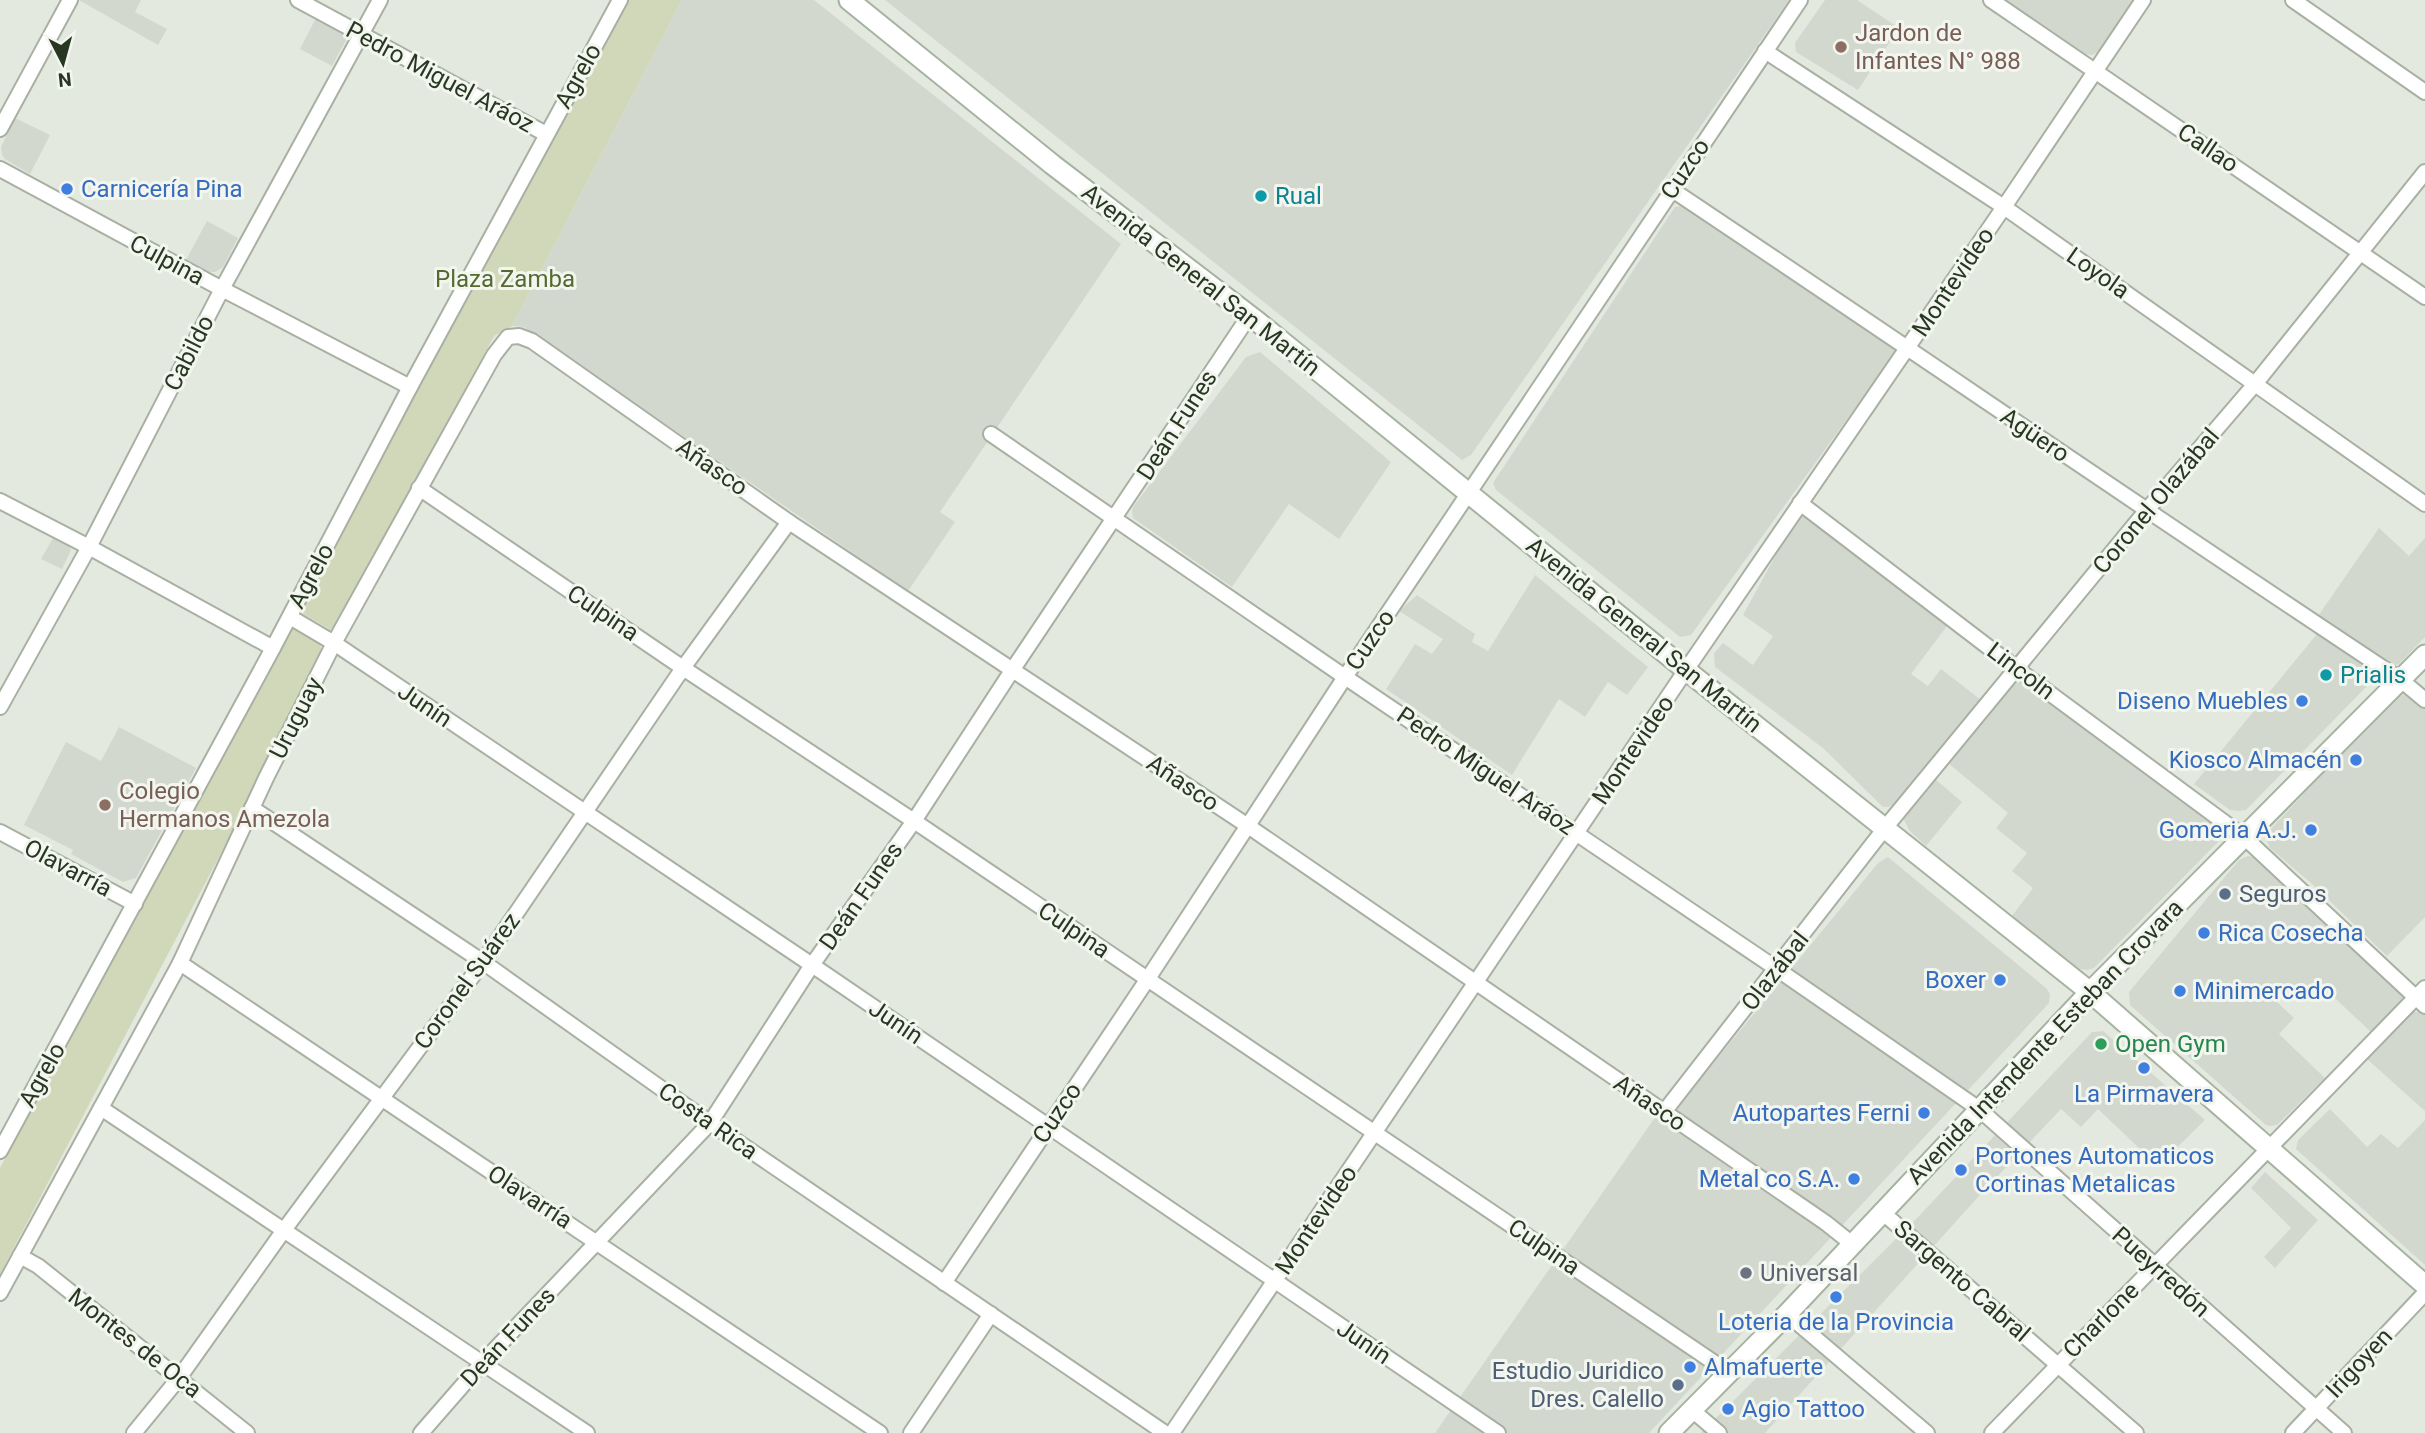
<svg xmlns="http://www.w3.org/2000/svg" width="2425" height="1433" font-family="Roboto,sans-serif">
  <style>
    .built { fill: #d3d8ce }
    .green { fill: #d1d8ba }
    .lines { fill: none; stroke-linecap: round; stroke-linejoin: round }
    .street-casing { stroke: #a8b0a3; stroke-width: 18 }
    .secondary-casing { stroke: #a6b3a0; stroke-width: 23 }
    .street { stroke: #fff; stroke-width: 14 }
    .secondary { stroke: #fff; stroke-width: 19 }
    .education-dot { fill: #8d6e63; stroke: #f3f6ef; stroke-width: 2.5 }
    .shop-dot { fill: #3f7fe0; stroke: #f3f6ef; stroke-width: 2.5 }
    .culture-dot { fill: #0f9aa8; stroke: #f3f6ef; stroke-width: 2.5 }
    .service-dot { fill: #5c6f8a; stroke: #f3f6ef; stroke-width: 2.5 }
    .leisure-dot { fill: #2e9e5b; stroke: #f3f6ef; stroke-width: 2.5 }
    .worship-dot { fill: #6b7280; stroke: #f3f6ef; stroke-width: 2.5 }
    .labels { text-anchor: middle; stroke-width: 6; stroke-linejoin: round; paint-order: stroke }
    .education-label { font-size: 24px; fill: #785e54; stroke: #f3f6ef; text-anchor: start }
    .street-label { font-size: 24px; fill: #283722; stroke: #f3f6ef }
    .shop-label { font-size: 24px; fill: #366cbe; stroke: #f3f6ef; text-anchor: start }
    .culture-label { font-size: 24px; fill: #0d838f; stroke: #f3f6ef; text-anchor: start }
    .park-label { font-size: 24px; fill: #556931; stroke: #f3f6ef }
    .service-label { font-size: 24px; fill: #4e5e75; stroke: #f3f6ef; text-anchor: start }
    .leisure-label { font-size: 24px; fill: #27864d; stroke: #f3f6ef; text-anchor: start }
    .worship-label { font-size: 24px; fill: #5b616d; stroke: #f3f6ef; text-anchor: start }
  </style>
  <rect width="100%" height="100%" fill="#e4e9df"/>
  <g class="built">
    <polygon points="79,0 141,0 135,12 167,29 158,45"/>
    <polygon points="682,0 814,0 1121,244 940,512 955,522 908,591 524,327 512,326"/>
    <polygon points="885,0 1789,0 1471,455 1462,460"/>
    <polygon points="1825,0 1857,0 1899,28 1858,90 1796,52 1795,43"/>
    <polygon points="2006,0 2134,0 2100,51 2092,55 2085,54"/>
    <polygon points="317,16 346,34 346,40 332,66 300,49"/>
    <polygon points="15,118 50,135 30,174 5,159 2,155 1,147"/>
    <polygon points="1685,205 1891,344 1894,349 1894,354 1691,635 1680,637 1496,490 1493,483 1675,207"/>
    <polygon points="207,221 238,238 223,267 215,272 209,272 186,260"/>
    <polygon points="1260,352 1391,462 1339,539 1289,504 1232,587 1133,518 1132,512 1133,507 1246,357"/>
    <polygon points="1804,516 1813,518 1950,622 1911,674 1928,686 1941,669 1981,700 1894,805 1889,807 1883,807 1823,748 1715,667 1714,653 1723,643 1753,665 1773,636 1743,615 1795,520"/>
    <polygon points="2379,528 2409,556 2425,538 2425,637 2399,664 2394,666 2387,666 2316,619"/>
    <polygon points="56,533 66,539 71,550 62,569 41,559"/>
    <polygon points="1535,575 1648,667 1627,695 1608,682 1585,717 1559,699 1512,775 1386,689 1415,644 1432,654 1443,639 1399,611 1417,595 1475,634 1472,642 1488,651"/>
    <polygon points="2317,634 2368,667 2371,678 2368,685 2246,810 2239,811 2230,810 2194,784"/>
    <polygon points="2024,682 2218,826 2222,833 2217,843 2094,968 2087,970 2079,969 2012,916 2033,888 2012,871 2027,853 1996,828 2008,813 1948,763 2010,688 2017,683"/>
    <polygon points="2405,694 2412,696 2425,705 2425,917 2387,956 2311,883 2270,848 2266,838 2268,832 2327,769 2398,696"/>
    <polygon points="119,727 196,768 136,878 123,882 71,854 73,850 24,825 66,742 101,761"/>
    <polygon points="1935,779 1962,802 1926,846 1909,830 1904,820 1905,815"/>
    <polygon points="2248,856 2255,857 2293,889 2402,992 2403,997 2401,1003 2371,1032 2321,985 2306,1001 2290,986 2276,1001 2294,1018 2279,1034 2325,1078 2277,1125 2271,1126 2266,1125 2130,1005 2129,992 2239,860"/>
    <polygon points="1888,857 2046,988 2050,994 2049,1003 1649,1433 1435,1433 1656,1116 1667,1124 1687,1095 1878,863"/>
    <polygon points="2415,1012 2425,1012 2425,1111 2366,1058 2410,1013"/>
    <polygon points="2103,1031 2205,1120 2158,1166 2098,1109 2081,1127 2061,1109 1979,1196 1765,1433 1701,1433 1919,1216 2092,1032"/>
    <polygon points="2330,1109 2367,1147 2381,1134 2398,1148 2425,1120 2425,1265 2296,1149 2298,1140"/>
    <polygon points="2265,1172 2318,1220 2275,1268 2264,1257 2291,1228 2251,1188"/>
  </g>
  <g class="green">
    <polygon points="624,0 682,0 512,326 494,336 334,632 302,613 465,295"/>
    <polygon points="292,624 320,640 321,650 241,815 0,1274 0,1168"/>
  </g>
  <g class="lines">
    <g class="street-casing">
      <g id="street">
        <polyline points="298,0 546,134"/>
        <polyline points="1991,0 2425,297"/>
        <polyline points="2293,0 2425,92"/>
        <polyline points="1765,51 2004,207 2425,504"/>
        <polyline points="0,129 70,0"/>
        <polyline points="0,169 222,289 410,387"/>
        <path d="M1671,189C1915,352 2156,518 2401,680L2425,700"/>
        <polyline points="991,434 1345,677 1777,969 1979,1109 2344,1433"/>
        <polyline points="419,488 683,668 914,821 1728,1372"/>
        <polyline points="0,501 89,547 273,648"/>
        <polyline points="1800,503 2017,669 2244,837 2425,1006"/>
        <polyline points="290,617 334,643 812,965 1498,1433"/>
        <polyline points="0,707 89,547 222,289 380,0"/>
        <polyline points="252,808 483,962 710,1123 1165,1433"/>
        <polyline points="0,832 135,904"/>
        <polyline points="180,963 880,1433"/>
        <polyline points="101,1108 587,1433"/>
        <polyline points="1664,1112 1885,828 2146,511 2255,384 2425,172"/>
        <polyline points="0,1151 273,648 410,387 620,0"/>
        <polyline points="1882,1212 2136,1433"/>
        <polyline points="20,1256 38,1266 247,1433"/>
        <polyline points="944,1283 1147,980 1345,677 1800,0"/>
        <polyline points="0,1293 180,963 266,778 334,643 494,355 508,337 519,336 532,341 789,522 1248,826 1826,1223 1851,1243"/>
        <polyline points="1787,1314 1927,1433"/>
        <polyline points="1692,1410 1719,1433"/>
        <polyline points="134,1433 179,1378 284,1230 483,962 683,668 789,522"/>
        <polyline points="421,1433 483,1362 710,1123 812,965 914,821 1013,669 1249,316"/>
        <polyline points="911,1433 991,1314"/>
        <polyline points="1172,1433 1686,670 2004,207 2143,0"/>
        <polyline points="1992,1433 2425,988"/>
        <polyline points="2293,1433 2425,1293"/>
      </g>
    </g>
    <g class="secondary-casing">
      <g id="secondary">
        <polyline points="849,0 1053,165 1258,322 1686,670 2090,992 2425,1285"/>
        <polyline points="1669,1433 1787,1314 2090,992 2425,655"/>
      </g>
    </g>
    <use href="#street" class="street"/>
    <use href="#secondary" class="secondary"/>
  </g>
  <g class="education-dot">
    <circle cx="1841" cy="47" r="7"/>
    <circle cx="105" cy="805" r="7"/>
  </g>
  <g class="shop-dot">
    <circle cx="67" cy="189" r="7"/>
    <circle cx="2302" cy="701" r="7"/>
    <circle cx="2356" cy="760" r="7"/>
    <circle cx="2311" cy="830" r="7"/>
    <circle cx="2204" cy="933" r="7"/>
    <circle cx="2000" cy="980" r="7"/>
    <circle cx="2180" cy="991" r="7"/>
    <circle cx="2144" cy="1068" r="7"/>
    <circle cx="1924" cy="1113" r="7"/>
    <circle cx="1961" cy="1170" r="7"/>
    <circle cx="1854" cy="1179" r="7"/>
    <circle cx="1836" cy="1297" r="7"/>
    <circle cx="1690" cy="1367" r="7"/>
    <circle cx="1728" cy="1409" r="7"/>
  </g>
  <g class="culture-dot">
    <circle cx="1261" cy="196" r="7"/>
    <circle cx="2326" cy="675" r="7"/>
  </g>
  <g class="service-dot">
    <circle cx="2225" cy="894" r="7"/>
    <circle cx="1678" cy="1385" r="7"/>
  </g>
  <circle class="leisure-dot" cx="2101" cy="1044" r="7"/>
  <circle class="worship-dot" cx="1746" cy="1273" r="7"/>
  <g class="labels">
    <g class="education-label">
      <text x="1855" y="41">Jardon de<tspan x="1855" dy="28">Infantes N° 988</tspan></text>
      <text x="119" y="799">Colegio<tspan x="119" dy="28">Hermanos Amezola</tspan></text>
    </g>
    <g class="street-label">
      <text transform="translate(578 76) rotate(-61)" y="8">Agrelo</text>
      <text transform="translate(440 77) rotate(28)" y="8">Pedro Miguel Aráoz</text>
      <text transform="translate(2208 148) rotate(34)" y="8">Callao</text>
      <text transform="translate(1685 169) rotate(-56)" y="8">Cuzco</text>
      <text transform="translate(167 260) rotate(28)" y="8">Culpina</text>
      <text transform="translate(2098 273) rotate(35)" y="8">Loyola</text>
      <text transform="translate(1201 280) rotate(38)" y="8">Avenida General San Martín</text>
      <text transform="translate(1953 282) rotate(-56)" y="8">Montevideo</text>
      <text transform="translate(189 353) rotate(-63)" y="8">Cabildo</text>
      <text transform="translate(1177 425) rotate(-57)" y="8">Deán Funes</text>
      <text transform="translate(2035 435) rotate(34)" y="8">Agüero</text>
      <text transform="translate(712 467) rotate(35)" y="8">Añasco</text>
      <text transform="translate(2156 501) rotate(-50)" y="8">Coronel Olazábal</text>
      <text transform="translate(311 576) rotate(-62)" y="8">Agrelo</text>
      <text transform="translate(603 613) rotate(34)" y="8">Culpina</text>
      <text transform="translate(1644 635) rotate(39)" y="8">Avenida General San Martín</text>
      <text transform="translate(1370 640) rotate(-56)" y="8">Cuzco</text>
      <text transform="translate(2021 671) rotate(37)" y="8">Lincoln</text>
      <text transform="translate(425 705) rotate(34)" y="8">Junín</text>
      <text transform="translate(296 718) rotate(-63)" y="8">Uruguay</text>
      <text transform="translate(1633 750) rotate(-56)" y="8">Montevideo</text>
      <text transform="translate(1486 771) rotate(34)" y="8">Pedro Miguel Aráoz</text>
      <text transform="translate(1183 783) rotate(34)" y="8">Añasco</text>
      <text transform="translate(68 868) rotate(28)" y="8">Olavarría</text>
      <text transform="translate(861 896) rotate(-55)" y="8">Deán Funes</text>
      <text transform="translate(1074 930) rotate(34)" y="8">Culpina</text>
      <text transform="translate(1775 971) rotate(-52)" y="8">Olazábal</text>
      <text transform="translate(467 981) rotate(-54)" y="8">Coronel Suárez</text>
      <text transform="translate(896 1022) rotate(34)" y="8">Junín</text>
      <text transform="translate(2045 1042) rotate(-46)" y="8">Avenida Intendente Esteban Crovara</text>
      <text transform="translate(42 1075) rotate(-61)" y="8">Agrelo</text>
      <text transform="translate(1650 1103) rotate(34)" y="8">Añasco</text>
      <text transform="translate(1057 1113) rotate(-56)" y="8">Cuzco</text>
      <text transform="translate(708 1121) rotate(35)" y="8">Costa Rica</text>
      <text transform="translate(530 1197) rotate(33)" y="8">Olavarría</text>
      <text transform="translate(1316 1220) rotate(-56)" y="8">Montevideo</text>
      <text transform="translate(1544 1247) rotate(34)" y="8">Culpina</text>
      <text transform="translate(2161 1272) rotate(42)" y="8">Pueyrredón</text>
      <text transform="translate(1962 1281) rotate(41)" y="8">Sargento Cabral</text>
      <text transform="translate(2101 1320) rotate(-45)" y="8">Charlone</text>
      <text transform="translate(508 1337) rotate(-47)" y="8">Deán Funes</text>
      <text transform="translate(1364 1342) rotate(34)" y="8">Junín</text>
      <text transform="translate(135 1343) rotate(38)" y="8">Montes de Oca</text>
      <text transform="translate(2359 1363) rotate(-47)" y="8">Irigoyen</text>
    </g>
    <g class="shop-label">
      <text x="81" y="197">Carnicería Pina</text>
      <text x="2288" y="709" text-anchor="end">Diseno Muebles</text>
      <text x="2342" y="768" text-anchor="end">Kiosco Almacén</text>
      <text x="2297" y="838" text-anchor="end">Gomeria A.J.</text>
      <text x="2218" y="941">Rica Cosecha</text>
      <text x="1986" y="988" text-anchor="end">Boxer</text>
      <text x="2194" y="999">Minimercado</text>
      <text x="2144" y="1102" text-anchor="middle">La Pirmavera</text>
      <text x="1910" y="1121" text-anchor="end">Autopartes Ferni</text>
      <text x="1975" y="1164">Portones Automaticos<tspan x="1975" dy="28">Cortinas Metalicas</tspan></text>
      <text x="1840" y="1187" text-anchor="end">Metal co S.A.</text>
      <text x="1836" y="1330" text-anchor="middle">Loteria de la Provincia</text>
      <text x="1704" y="1375">Almafuerte</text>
      <text x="1742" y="1417">Agio Tattoo</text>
    </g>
    <g class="culture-label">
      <text x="1275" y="204">Rual</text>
      <text x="2340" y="683">Prialis</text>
    </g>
    <g class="park-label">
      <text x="505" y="287">Plaza Zamba</text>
    </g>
    <g class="service-label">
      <text x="2239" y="902">Seguros</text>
      <text x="1664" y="1379" text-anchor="end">Estudio Juridico<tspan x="1664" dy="28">Dres. Calello</tspan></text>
    </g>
    <g class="leisure-label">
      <text x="2115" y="1052">Open Gym</text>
    </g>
    <g class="worship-label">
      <text x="1760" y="1281">Universal</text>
    </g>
  </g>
  <g transform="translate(63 63) rotate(174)" stroke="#f3f6ef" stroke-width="5" paint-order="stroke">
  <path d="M0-5L12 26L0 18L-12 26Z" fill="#283722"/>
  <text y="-10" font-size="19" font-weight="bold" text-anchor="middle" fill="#283722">N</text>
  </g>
</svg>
